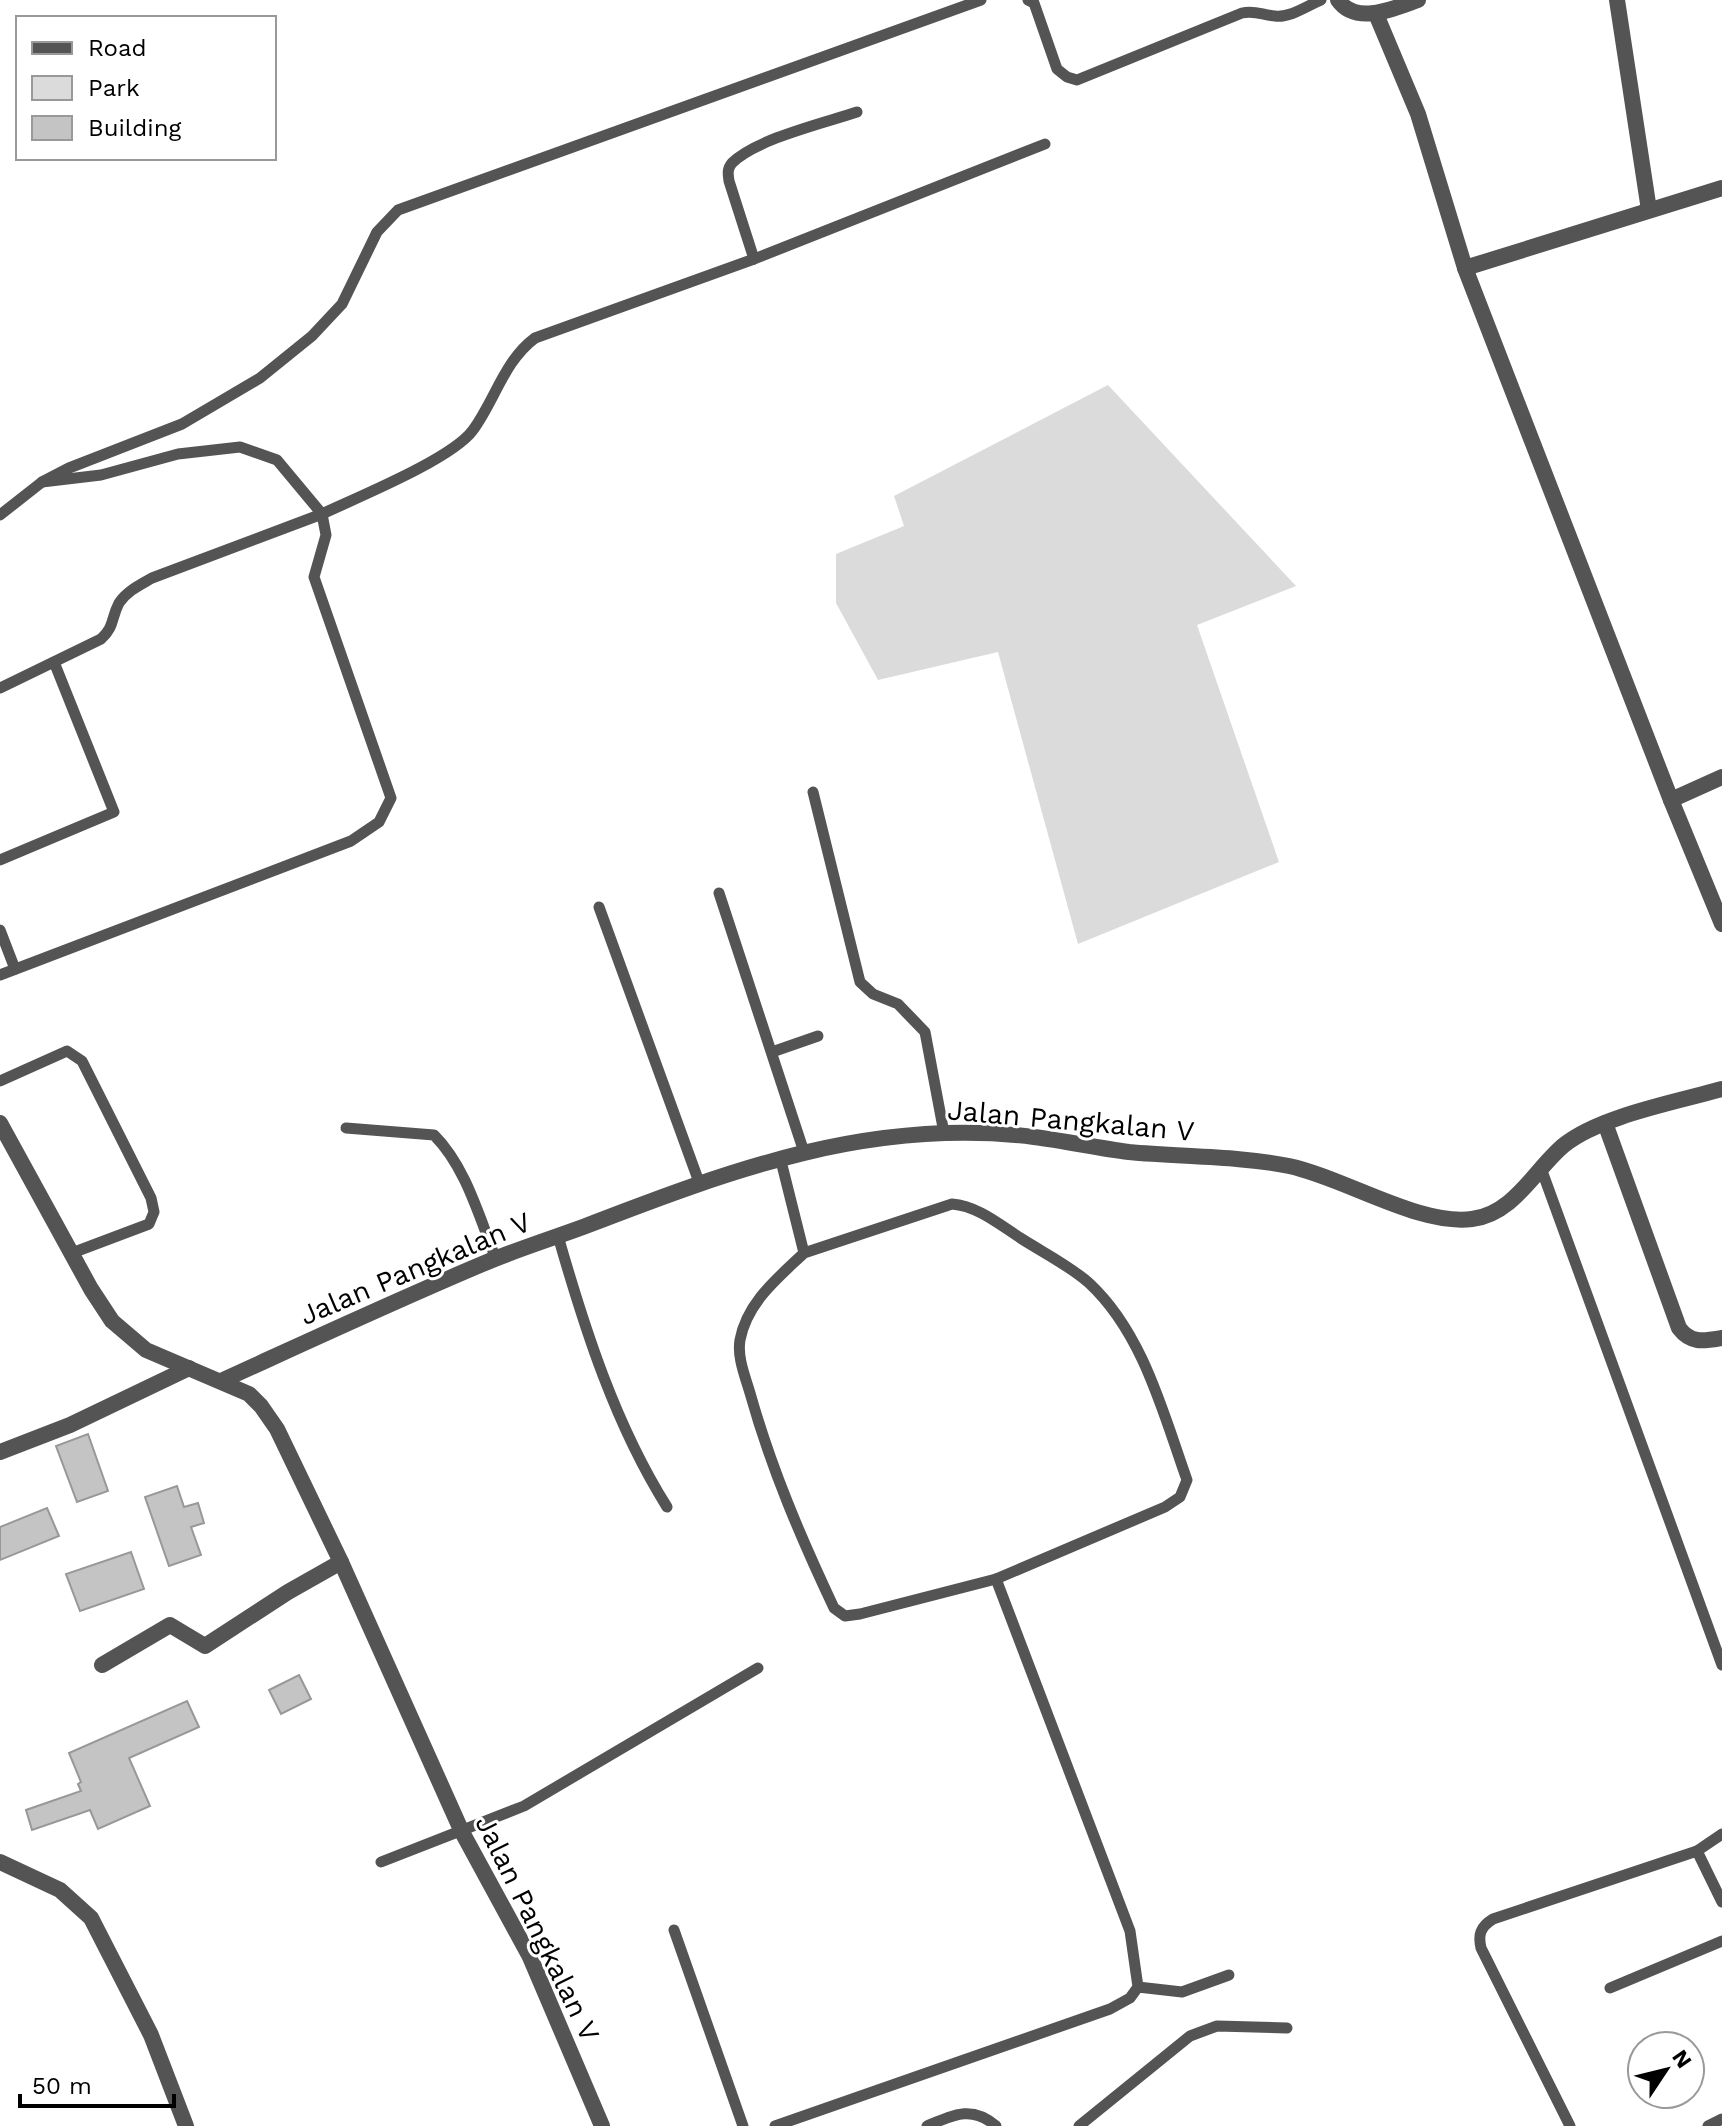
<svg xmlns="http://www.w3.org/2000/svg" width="1722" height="2126" font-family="'Work Sans',sans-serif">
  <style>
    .green { fill: #dbdbdb }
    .building { fill: #c4c4c4; stroke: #989898; stroke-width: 2 }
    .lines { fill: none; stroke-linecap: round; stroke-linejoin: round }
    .service { stroke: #545454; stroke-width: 11 }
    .minor { stroke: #545454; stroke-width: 16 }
    .tertiary { stroke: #545454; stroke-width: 16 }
    .labels { text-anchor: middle; stroke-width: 6; stroke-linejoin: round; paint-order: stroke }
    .street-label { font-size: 28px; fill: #000; stroke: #fff }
  </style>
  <rect width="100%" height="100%" fill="#fff"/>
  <polygon class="green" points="1108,385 1296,586 1197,625 1279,862 1078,944 998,652 878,680 836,603 836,554 904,526 894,496"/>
  <g class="building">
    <polygon points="88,1434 108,1491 77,1502 56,1446"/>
    <polygon points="177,1486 184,1507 198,1503 204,1523 191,1527 201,1555 169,1566 145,1497"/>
    <polygon points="47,1508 59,1536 0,1560 0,1527"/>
    <polygon points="131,1552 144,1589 80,1611 66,1574"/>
    <polygon points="299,1675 311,1699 281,1714 269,1690"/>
    <polygon points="187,1701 199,1727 129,1758 150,1806 98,1829 90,1810 32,1830 26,1810 81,1791 78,1784 81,1782 69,1753"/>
  </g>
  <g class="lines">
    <g class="service">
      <path d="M1028,0L1034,3L1057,69L1067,77L1077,80L1242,13C1255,10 1262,15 1275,16C1290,18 1307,6 1321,0"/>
      <path d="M754,259L729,181C728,174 727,169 732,163C756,139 824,123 857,112"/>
      <path d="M42,482L101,475L178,454L240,447L277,460L322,514C358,497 452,459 473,430C495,400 504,361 535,338L754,259L1045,144"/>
      <polyline points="0,515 42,482 69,468 182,424 260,378 312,336 342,304 377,232 398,210 981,0"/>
      <path d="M0,688L101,639C115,626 111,618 119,603C127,591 140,585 152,578L322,514L326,535L314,577L391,798L379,822L351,841L0,975"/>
      <polyline points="813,792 860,982 873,994 898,1004 925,1032 944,1133"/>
      <polyline points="0,860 114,812 54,662"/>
      <polyline points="719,893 804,1152"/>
      <polyline points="599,907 699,1182"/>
      <polyline points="0,930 15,969"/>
      <polyline points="772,1052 818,1036"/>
      <polyline points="0,1081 67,1051 82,1061 151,1198 154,1212 149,1224 72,1253"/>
      <path d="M346,1128L434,1135C466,1167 479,1217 496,1259"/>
      <path d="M780,1157L804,1253C778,1278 747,1302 740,1340C737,1357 745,1376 750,1393C771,1468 801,1538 834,1608L845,1616L860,1614L996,1579L1165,1507L1180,1497L1187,1480C1163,1413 1143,1333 1089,1283C1070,1266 1044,1253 1022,1239C1000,1225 978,1206 952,1204L804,1253"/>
      <polyline points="1542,1171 1722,1665"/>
      <path d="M558,1236C585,1330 615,1424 667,1507"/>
      <polyline points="1697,1851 1722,1902"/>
      <polyline points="381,1862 524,1806 758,1668"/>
      <polyline points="674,1930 743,2126"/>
      <polyline points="1138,1987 1182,1992 1229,1975"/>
      <polyline points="1610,1988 1722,1941"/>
      <polyline points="775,2126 1110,2009 1130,1998 1138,1987 1130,1931 996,1579"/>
      <path d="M927,2126C953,2115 972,2105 996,2126"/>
      <polyline points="1079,2126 1190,2036 1217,2026 1287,2028"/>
      <path d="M1570,2126L1481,1948C1478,1935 1480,1927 1493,1919L1697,1851L1722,1834"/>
      <polyline points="1708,2126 1722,2119"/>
    </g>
    <g class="minor">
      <path d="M1338,0C1356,26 1395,8 1418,0"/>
      <polyline points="1617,0 1649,210"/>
      <polyline points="1376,14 1418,114 1465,268 1671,800 1722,924"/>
      <polyline points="1465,268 1722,188"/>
      <polyline points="1671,800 1722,777"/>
      <path d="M1605,1123L1679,1328C1691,1344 1704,1341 1722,1338"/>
      <polyline points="0,1452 70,1425 189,1368"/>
      <polyline points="102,1665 170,1625 205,1646 288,1592 341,1562"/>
      <polyline points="0,1862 60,1890 91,1918 151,2035 186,2126"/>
    </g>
    <g class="tertiary">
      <polyline points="0,1123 91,1289 112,1321 146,1350 249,1394 261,1406 277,1429 341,1562 462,1832 530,1957 602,2126"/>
      <path d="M221,1381C311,1340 401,1298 492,1260C522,1248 553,1238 583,1227C731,1170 871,1117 1034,1137C1066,1141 1097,1148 1129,1152C1180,1157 1240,1156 1289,1166C1345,1178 1419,1226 1472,1219C1514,1214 1535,1169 1564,1145C1600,1116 1677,1102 1722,1089"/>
    </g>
  </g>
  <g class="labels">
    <g class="street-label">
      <text transform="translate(1071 1120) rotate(5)" y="10">Jalan Pangkalan V</text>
      <text transform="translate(415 1268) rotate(-23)" y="10">Jalan Pangkalan V</text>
      <text transform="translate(538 1928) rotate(64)" y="10">Jalan Pangkalan V</text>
    </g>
  </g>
  <rect x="16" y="16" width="260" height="144" fill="#ffffff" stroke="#999999" stroke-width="2"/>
  <rect x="32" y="42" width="40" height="12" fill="#545454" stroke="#999999" stroke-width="2"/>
  <text x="88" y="56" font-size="24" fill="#000000">Road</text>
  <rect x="32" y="76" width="40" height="24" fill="#dbdbdb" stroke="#999999" stroke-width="2"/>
  <text x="88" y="96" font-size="24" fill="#000000">Park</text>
  <rect x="32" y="116" width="40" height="24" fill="#c4c4c4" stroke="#999999" stroke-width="2"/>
  <text x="88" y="136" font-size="24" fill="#000000">Building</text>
  <g transform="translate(1666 2070) rotate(55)"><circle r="38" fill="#ffffff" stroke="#999999" stroke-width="2"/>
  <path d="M0-6L14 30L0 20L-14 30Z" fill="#000000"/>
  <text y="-12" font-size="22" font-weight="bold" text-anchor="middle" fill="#000000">N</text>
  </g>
  <path d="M20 2094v12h154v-12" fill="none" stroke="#000000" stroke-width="4"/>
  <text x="32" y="2094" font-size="24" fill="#000000" stroke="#ffffff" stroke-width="6" paint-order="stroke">50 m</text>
</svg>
